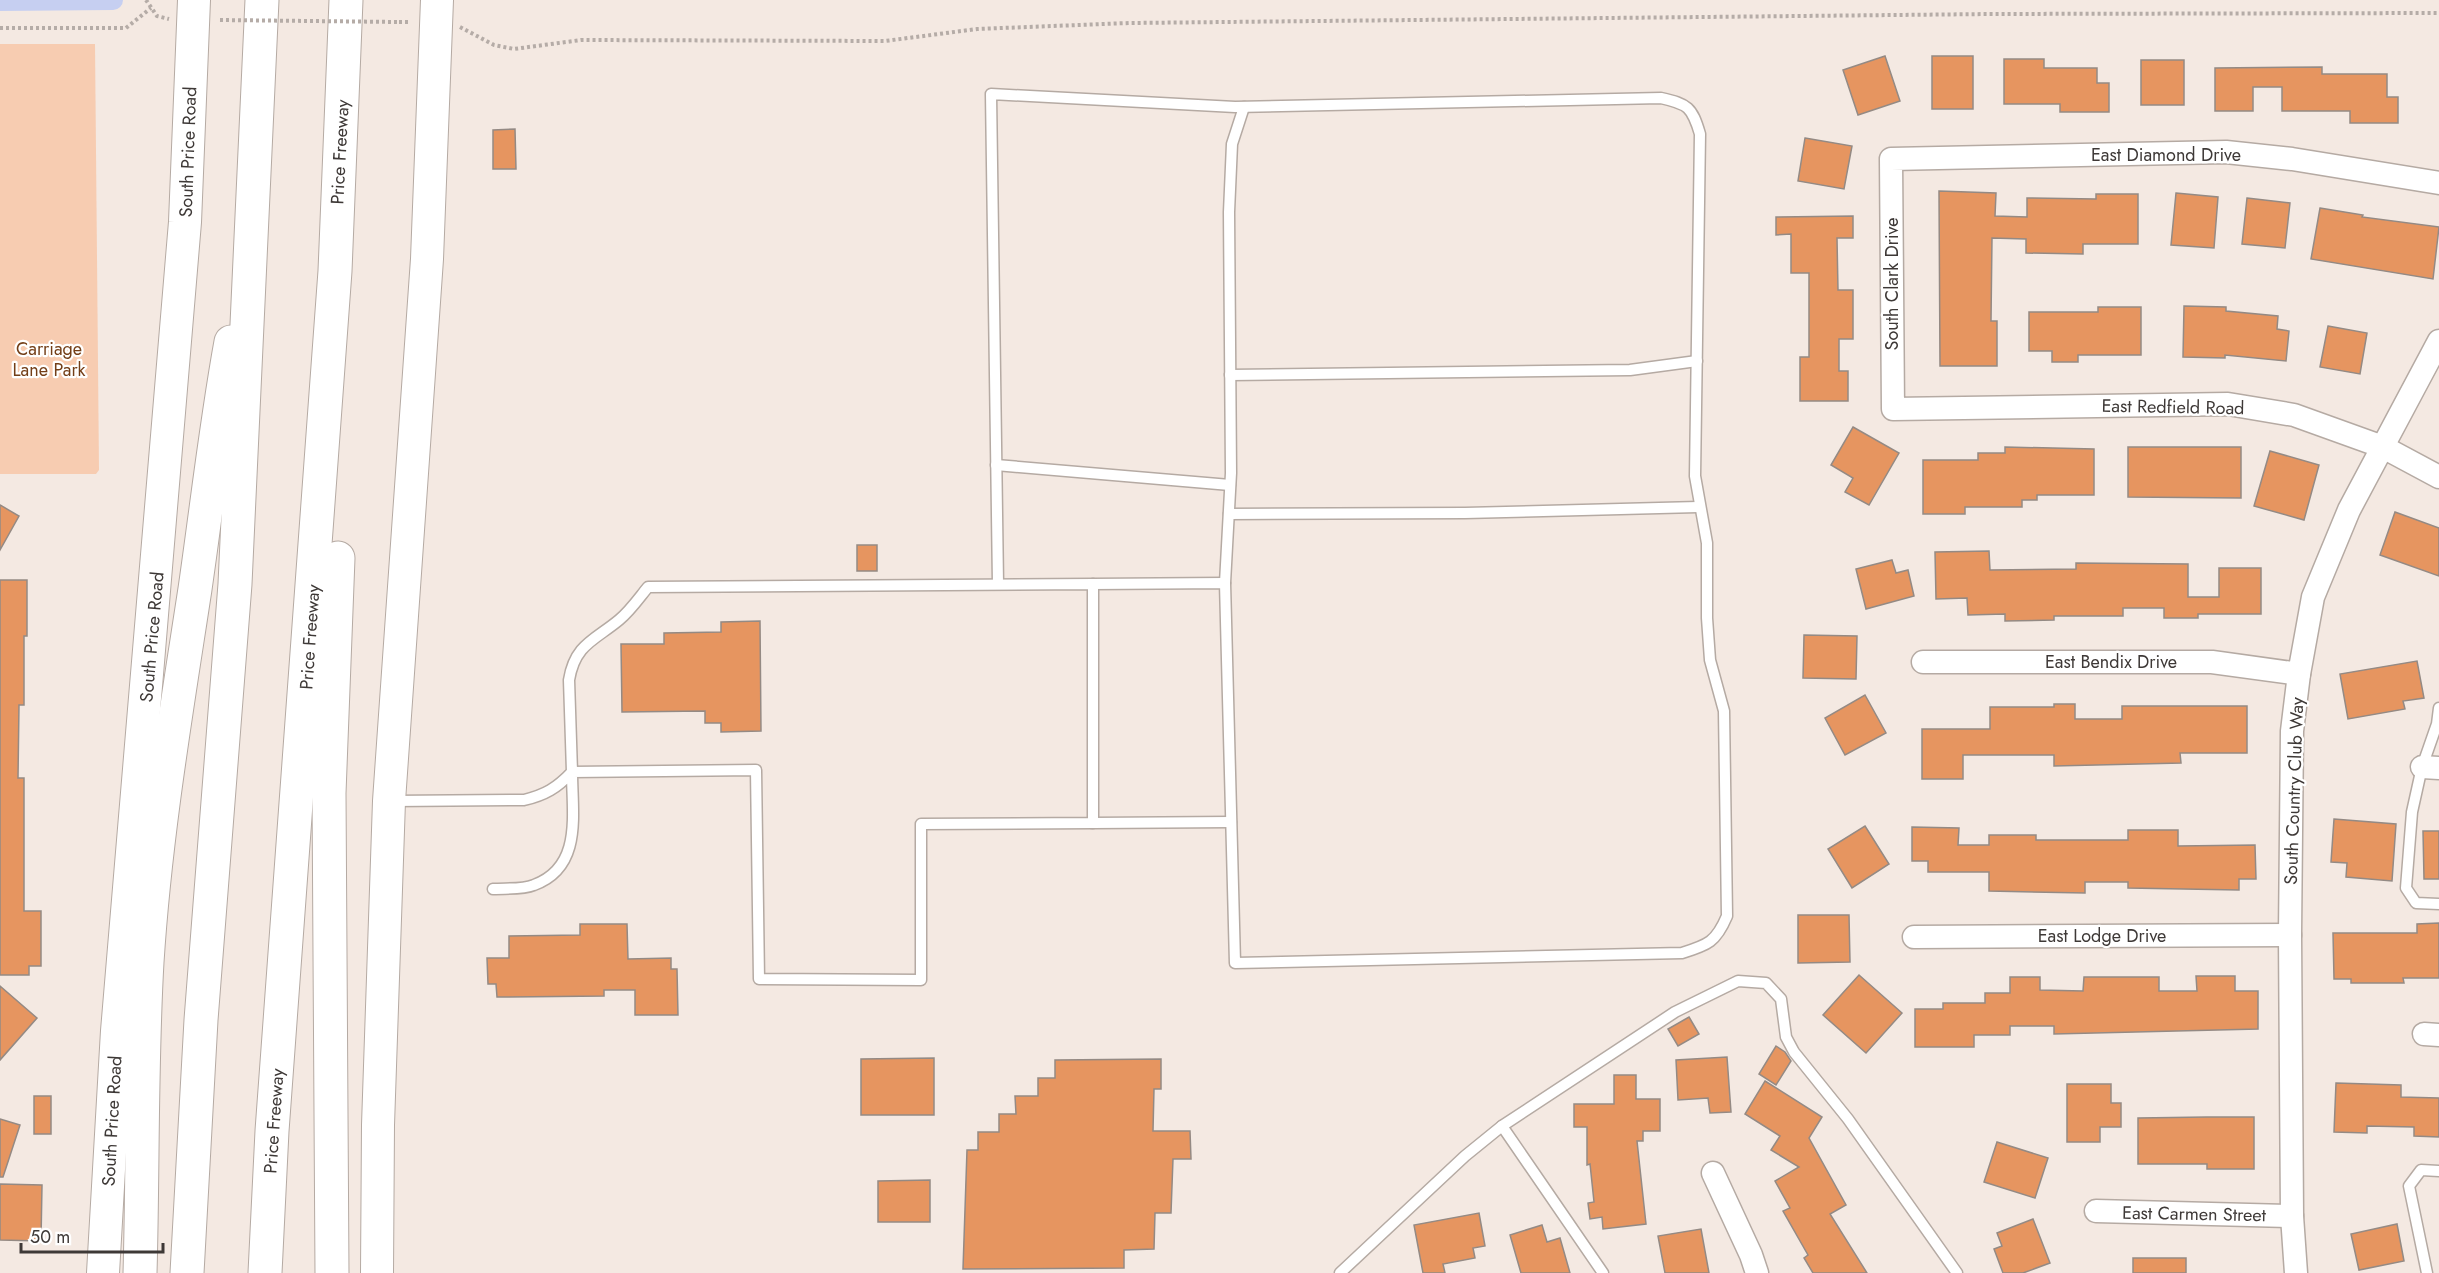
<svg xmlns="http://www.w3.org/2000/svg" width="2439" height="1273" font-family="Jost,sans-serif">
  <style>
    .green { fill: #f7ccb1 }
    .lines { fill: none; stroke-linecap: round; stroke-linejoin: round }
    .canal { stroke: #c6cff1; stroke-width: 20 }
    .building { fill: #e69560; stroke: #948a84; stroke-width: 1.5 }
    .lane-casing { stroke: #b5aaa3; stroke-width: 13 }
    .street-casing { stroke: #b5aaa3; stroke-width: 25 }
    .secondary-casing { stroke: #b5aaa3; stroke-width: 34 }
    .highway-casing { stroke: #b5aaa3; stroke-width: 35 }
    .path { stroke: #b5aca7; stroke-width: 4; stroke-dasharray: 3 3; stroke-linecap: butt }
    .lane { stroke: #fff; stroke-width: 10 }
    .street { stroke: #fff; stroke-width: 22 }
    .secondary { stroke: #fff; stroke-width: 32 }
    .highway { stroke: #fff; stroke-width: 33 }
    .path-bridge { stroke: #b5aca7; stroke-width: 4; stroke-dasharray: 3 3; stroke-linecap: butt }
    .labels { text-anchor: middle; stroke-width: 4.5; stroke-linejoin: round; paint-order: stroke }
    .street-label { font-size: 18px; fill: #3e3937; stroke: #fff }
    .park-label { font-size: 18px; fill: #733e17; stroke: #fff }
  </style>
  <rect width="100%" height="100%" fill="#f4e9e2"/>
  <polygon class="green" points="0,44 95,44 99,470 96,474 0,474"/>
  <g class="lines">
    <polyline class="canal" points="0,1 113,0"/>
  </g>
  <g class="building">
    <polygon points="1885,56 1900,101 1858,115 1843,70"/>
    <rect x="1932" y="56" width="41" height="53"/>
    <polygon points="2004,59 2044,59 2044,68 2097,68 2097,83 2109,83 2109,112 2060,112 2060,104 2004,104"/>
    <rect x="2141" y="60" width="43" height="45"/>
    <polygon points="2322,67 2322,74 2387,74 2387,97 2398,97 2398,123 2350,123 2350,111 2282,111 2282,87 2253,87 2253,111 2215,111 2215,68"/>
    <polygon points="515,129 516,169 493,169 493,130"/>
    <polygon points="1805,138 1852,146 1844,189 1798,181"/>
    <polygon points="1939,191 1996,193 1995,216 2027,217 2027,198 2096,199 2096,194 2138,194 2138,244 2083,244 2083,254 2026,253 2026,239 1992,238 1991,321 1997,321 1997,366 1940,366"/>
    <polygon points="2176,193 2218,197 2214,248 2171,245"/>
    <polygon points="2247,198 2290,203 2285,248 2242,244"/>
    <polygon points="2320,208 2363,215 2362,217 2439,227 2433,279 2311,259"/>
    <polygon points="1853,216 1853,238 1837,238 1838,290 1853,290 1853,339 1839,339 1839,371 1848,371 1848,401 1800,401 1800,357 1809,357 1809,273 1791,273 1791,234 1776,235 1776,217"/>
    <polygon points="2184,306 2226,307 2226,311 2278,316 2277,329 2289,331 2286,361 2225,355 2225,358 2183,357"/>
    <polygon points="2098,307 2141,307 2141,355 2078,355 2078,362 2052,362 2052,351 2029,351 2029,312 2098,312"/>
    <polygon points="2328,326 2367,333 2360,374 2320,367"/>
    <polygon points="1853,427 1899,453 1869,505 1845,492 1853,478 1831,465"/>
    <polygon points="2005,447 2094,449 2094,495 2037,495 2037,500 2022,500 2022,507 1965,507 1965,514 1923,514 1923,460 1978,460 1978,453 2005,453"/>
    <polygon points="2128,447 2241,447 2241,498 2128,497"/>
    <polygon points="2270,451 2319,465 2304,520 2254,506"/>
    <polygon points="0,505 19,516 0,550"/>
    <polygon points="2395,512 2439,528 2439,576 2380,555"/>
    <rect x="857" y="545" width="20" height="26"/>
    <polygon points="1989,551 1990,570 2076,569 2076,563 2188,564 2188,597 2219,597 2219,568 2261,568 2261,614 2198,614 2198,618 2164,618 2164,608 2123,608 2123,616 2054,616 2054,620 2005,621 2005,614 1968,615 1967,598 1936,599 1935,552"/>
    <polygon points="1892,560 1896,573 1908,570 1914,596 1866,609 1856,569"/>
    <polygon points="0,580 27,580 27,636 24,636 24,705 19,705 18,778 24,778 24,911 41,911 41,966 29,966 29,975 0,975"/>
    <polygon points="760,621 761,731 721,732 721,723 705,723 705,711 622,712 621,644 664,644 664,633 721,632 721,622"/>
    <polygon points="1804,635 1857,636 1856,679 1803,678"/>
    <polygon points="2417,661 2424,698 2403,701 2405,709 2348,719 2340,674"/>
    <polygon points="1865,695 1886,733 1845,755 1825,718"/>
    <polygon points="2054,704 2075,704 2075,719 2122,719 2122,706 2247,706 2247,753 2180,753 2181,763 2054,766 2054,755 1963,755 1963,779 1922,779 1922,729 1990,729 1990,707 2054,707"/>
    <polygon points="2334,819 2396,824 2392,881 2346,877 2347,863 2331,862"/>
    <polygon points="1865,826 1889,864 1852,888 1828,849"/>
    <polygon points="1912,827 1959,828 1958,845 1989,845 1989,835 2036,835 2036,840 2128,840 2128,830 2178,830 2178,846 2255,845 2256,879 2239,879 2239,890 2128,888 2128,882 2085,882 2085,893 1989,891 1989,872 1928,872 1928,861 1912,861"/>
    <polygon points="2423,831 2439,831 2439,879 2424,879"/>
    <polygon points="1798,915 1849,915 1850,962 1798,963"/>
    <polygon points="2439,923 2439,978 2403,978 2404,983 2351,983 2351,979 2334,979 2333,933 2417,933 2417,924"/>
    <polygon points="580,924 627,924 628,959 671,958 671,969 677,969 678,1015 635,1015 635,990 604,990 604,996 497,997 496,984 488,984 487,958 509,958 509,936 580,935"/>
    <polygon points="1859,975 1902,1013 1866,1053 1823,1015"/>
    <polygon points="2196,976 2235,976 2235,991 2258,991 2258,1029 2054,1034 2054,1026 2010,1026 2010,1035 1974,1035 1974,1047 1915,1047 1915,1009 1943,1009 1943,1003 1985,1003 1985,993 2010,993 2010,977 2040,977 2040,990 2083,991 2084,977 2159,977 2159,991 2197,991"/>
    <polygon points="0,986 37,1018 0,1060"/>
    <polygon points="1689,1017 1699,1034 1678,1046 1668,1029"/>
    <polygon points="1776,1046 1785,1052 1791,1061 1776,1085 1759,1074"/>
    <polygon points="1727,1057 1731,1112 1710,1113 1708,1098 1678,1100 1676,1060"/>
    <polygon points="934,1058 934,1115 861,1115 861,1059"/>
    <polygon points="1161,1059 1161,1089 1154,1089 1153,1131 1190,1131 1191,1159 1173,1159 1171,1213 1155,1213 1154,1249 1124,1250 1124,1268 963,1269 967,1150 978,1150 978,1132 999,1132 999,1114 1016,1114 1015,1096 1038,1096 1038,1078 1055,1078 1055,1060"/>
    <polygon points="1614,1075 1636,1075 1636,1099 1660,1099 1660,1131 1643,1131 1643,1141 1637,1141 1646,1224 1603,1229 1602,1217 1590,1219 1588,1203 1594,1202 1590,1164 1587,1165 1587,1127 1574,1127 1574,1104 1614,1104"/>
    <polygon points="1765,1081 1822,1117 1809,1138 1846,1205 1830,1214 1867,1273 1813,1273 1804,1258 1808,1255 1783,1211 1790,1208 1775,1181 1799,1167 1771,1150 1780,1136 1745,1114"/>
    <polygon points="2336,1083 2401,1085 2401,1097 2439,1098 2439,1137 2414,1136 2414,1127 2367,1126 2367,1133 2334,1132"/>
    <polygon points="2067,1084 2111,1084 2111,1103 2121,1103 2121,1127 2100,1127 2100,1142 2067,1142"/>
    <rect x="34" y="1096" width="17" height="38"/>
    <polygon points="2207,1117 2254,1117 2254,1169 2207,1169 2207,1164 2138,1164 2138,1118"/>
    <polygon points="0,1119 20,1125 3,1177 0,1177"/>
    <polygon points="1997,1142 2048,1158 2035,1198 1984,1182"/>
    <polygon points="930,1180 930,1222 878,1222 878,1181"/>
    <polygon points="0,1184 42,1185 41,1241 0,1240"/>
    <polygon points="1479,1213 1485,1246 1473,1248 1475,1258 1443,1264 1445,1273 1423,1273 1414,1225"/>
    <polygon points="2033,1219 2050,1263 2023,1273 2003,1273 1994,1249 2002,1246 1997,1233"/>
    <polygon points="2397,1224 2404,1261 2359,1270 2351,1234"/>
    <polygon points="1542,1225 1547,1242 1560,1238 1570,1273 1521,1273 1510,1235"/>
    <polygon points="1701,1229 1709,1273 1665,1273 1658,1236"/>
    <rect x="2133" y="1258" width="53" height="15"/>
  </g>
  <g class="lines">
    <g class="lane-casing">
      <g id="lane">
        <polyline points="1230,375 1630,370 1697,361"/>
        <polyline points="996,465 1230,485"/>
        <polyline points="1229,514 1465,513 1698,507"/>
        <polyline points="1225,583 1231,473 1229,212 1232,144 1244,107"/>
        <path d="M998,584L991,94L1235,107L1661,98C1688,104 1692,107 1700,134L1695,476L1707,543V618L1710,660L1724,711L1727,916C1716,942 1708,945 1682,953L1235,963L1225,583L1093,584"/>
        <polyline points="2439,708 2437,724 2422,767 2412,812 2406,888 2416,903 2439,904"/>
        <path d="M392,801L524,800C545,795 557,788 572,772L569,680C575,644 595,640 619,620C630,611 639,598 648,587L1093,584V823L921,824V980L759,979L756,770L572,772C572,814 583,867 534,885C522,890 505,888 493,889"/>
        <polyline points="1093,823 1231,822"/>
        <polyline points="1502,1126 1675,1012 1738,981 1766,983 1781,999 1786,1037 1794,1052 1848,1119 1957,1273"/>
        <polyline points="1340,1273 1465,1156 1502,1126 1603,1273"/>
        <polyline points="2427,1273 2409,1186 2421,1170 2439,1171"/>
      </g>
    </g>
    <g class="street-casing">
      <g id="street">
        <polyline points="2439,183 2292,159 2226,152 1891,159 1893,409 2228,404 2294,415 2383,447 2439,477"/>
        <polyline points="1923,662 2212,662 2299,674"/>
        <polyline points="2422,767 2439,768"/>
        <polyline points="1914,937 2290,935"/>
        <polyline points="2424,1034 2439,1035"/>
        <polyline points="1713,1173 1751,1255 1757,1273"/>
        <polyline points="2096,1211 2292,1216"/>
        <polyline points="2296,1273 2292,1216 2290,935 2292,731 2299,674 2313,597 2349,510 2439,341"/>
      </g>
    </g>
    <g class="secondary-casing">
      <g id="secondary">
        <polyline points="103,1273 117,1031 185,222 194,0"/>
        <polyline points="377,1273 378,1125 389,801 427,259 437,0"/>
      </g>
    </g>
    <g class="highway-casing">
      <g id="highway">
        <path d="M140,1273C143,1170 141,1066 147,962C155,837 176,713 195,589C207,506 216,424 231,342"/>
        <polyline points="187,1273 201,1020 235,584 262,0"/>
        <polyline points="265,1273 272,1131 335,271 346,0"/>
        <polyline points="332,1273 329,793 338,558"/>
      </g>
    </g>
    <g class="path">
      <polyline points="146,0 157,16 169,19"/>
      <polyline points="399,22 411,22"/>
      <polyline points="460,27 494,45 514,49 581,40 885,41 977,29 1129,23 1990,14 2439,13"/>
      <polyline points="0,28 126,28 151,8"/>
    </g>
    <use href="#lane" class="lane"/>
    <use href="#street" class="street"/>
    <use href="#secondary" class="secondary"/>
    <use href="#highway" class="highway"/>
    <polyline class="path-bridge" points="220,20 399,22"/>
  </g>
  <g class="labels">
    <g class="street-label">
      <text transform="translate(188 152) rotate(-88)" y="6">South Price Road</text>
      <text transform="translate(340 152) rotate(-87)" y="6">Price Freeway</text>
      <text x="2166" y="161">East Diamond Drive</text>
      <text transform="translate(1892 284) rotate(-90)" y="6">South Clark Drive</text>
      <text transform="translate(2173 407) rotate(1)" y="6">East Redfield Road</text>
      <text transform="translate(152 637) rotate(-85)" y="6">South Price Road</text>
      <text transform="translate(310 637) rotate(-86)" y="6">Price Freeway</text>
      <text x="2111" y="668">East Bendix Drive</text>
      <text transform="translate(2294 791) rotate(-88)" y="6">South Country Club Way</text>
      <text x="2102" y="942">East Lodge Drive</text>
      <text transform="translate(112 1121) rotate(-87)" y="6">South Price Road</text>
      <text transform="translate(274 1121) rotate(-86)" y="6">Price Freeway</text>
      <text transform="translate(2194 1214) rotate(1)" y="6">East Carmen Street</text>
    </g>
    <g class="park-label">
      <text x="49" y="355">Carriage<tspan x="49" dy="21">Lane Park</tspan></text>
    </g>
  </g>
  <path d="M21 1243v9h142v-9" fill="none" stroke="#3e3937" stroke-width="3"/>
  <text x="30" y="1243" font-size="18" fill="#3e3937" stroke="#ffffff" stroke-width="4.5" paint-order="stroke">50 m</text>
</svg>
